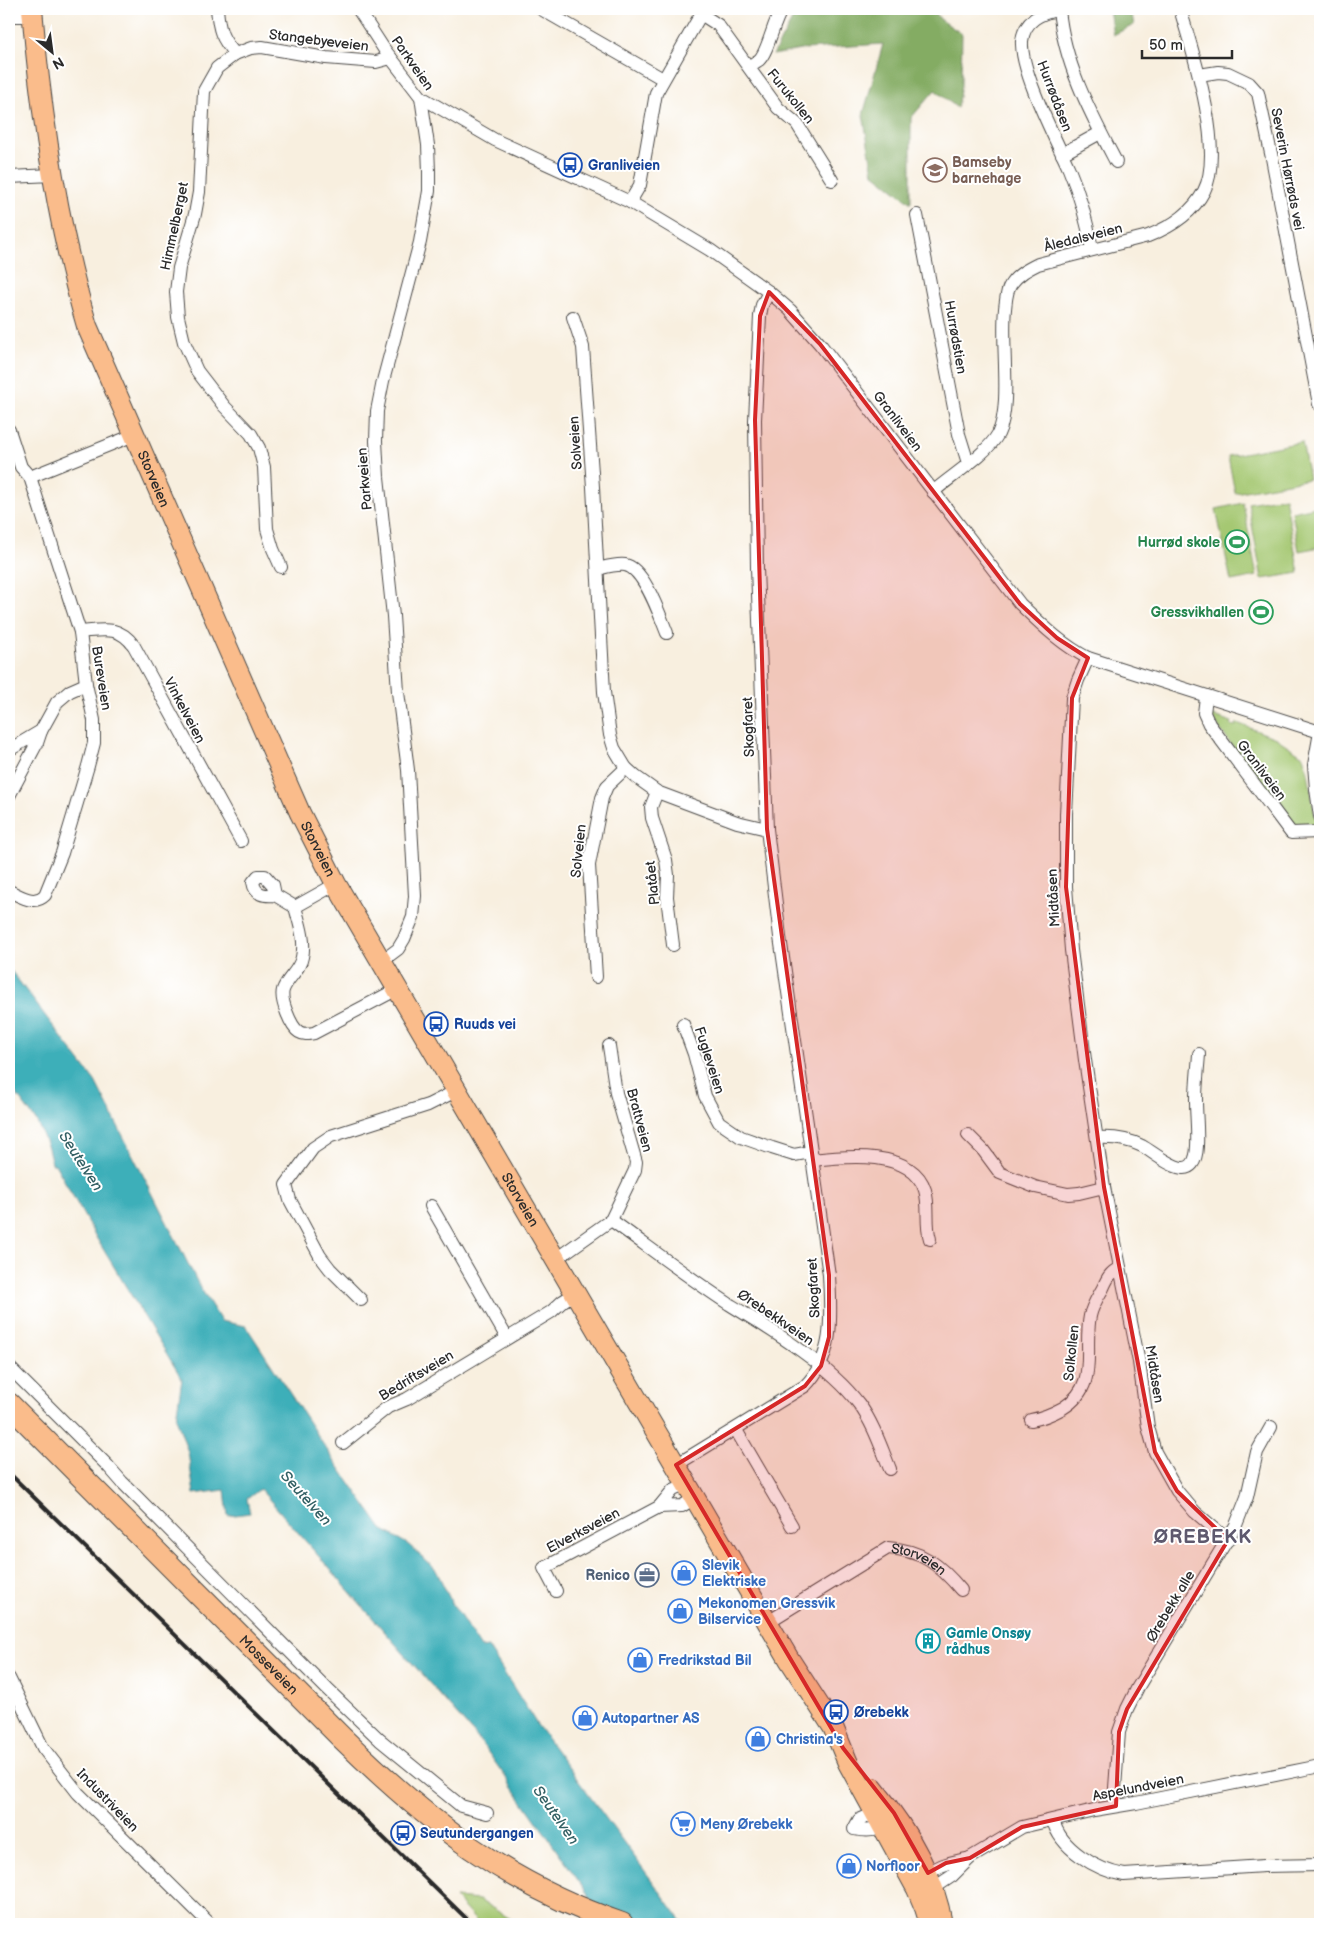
<svg xmlns="http://www.w3.org/2000/svg" width="1329" height="1933" font-family="'Balsamiq Sans',sans-serif">
  <style>
    .green { fill: #a5c872; stroke: #687a4e }
    .forest { fill: #84ac64; stroke: #586c48 }
    .water { fill: #3eafb9; stroke: #346d72 }
    .lines { fill: none; stroke-linecap: round; stroke-linejoin: round }
    .street-casing { stroke: #4a4846; stroke-width: 14 }
    .primary-casing { stroke: #4a4846; stroke-width: 22 }
    .highway-casing { stroke: #4a4846; stroke-width: 24 }
    .street { stroke: #fff; stroke-width: 12 }
    .primary { stroke: #fabc8b; stroke-width: 20 }
    .highway { stroke: #fabc8b; stroke-width: 22 }
    .rail { stroke: #2b2b2b; stroke-width: 4 }
    .marked { fill: #d62828; fill-opacity: 0.2; stroke: #d62828; stroke-width: 4; stroke-linejoin: round }
    .labels { text-anchor: middle; stroke-width: 4; stroke-linejoin: round; paint-order: stroke }
    .street-label { font-size: 14px; fill: #2b2b2b; stroke: #fff }
    .education-label { font-size: 14px; font-weight: bold; fill: #785e54; stroke: #fff; text-anchor: start }
    .transit-label { font-size: 14px; font-weight: bold; fill: #164399; stroke: #fff; text-anchor: start }
    .leisure-label { font-size: 14px; font-weight: bold; fill: #27864d; stroke: #fff; text-anchor: end }
    .shop-label { font-size: 14px; font-weight: bold; fill: #366cbe; stroke: #fff; text-anchor: start }
    .service-label { font-size: 14px; font-weight: bold; fill: #4e5e75; stroke: #fff; text-anchor: end }
    .culture-label { font-size: 14px; font-weight: bold; fill: #0d838f; stroke: #fff; text-anchor: start }
    .water-label { font-size: 15px; font-style: italic; fill: #336064; stroke: #fff }
    .district-label { font-size: 19px; font-weight: bold; letter-spacing: 1px; fill: #5e596e; stroke: #fff }
  </style>
  <rect width="100%" height="100%" fill="#fff"/>
  <filter id="ink" filterUnits="userSpaceOnUse"><feTurbulence type="fractalNoise" baseFrequency=".02" numOctaves="2"/><feDisplacementMap in="SourceGraphic" scale="10" xChannelSelector="R" yChannelSelector="G"/><feConvolveMatrix kernelMatrix="1 2 1 2 8 2 1 2 1" color-interpolation-filters="sRGB"/></filter>
  <filter id="wash" filterUnits="userSpaceOnUse"><feTurbulence type="fractalNoise" baseFrequency=".0096" numOctaves="4" result="noise"/><feDisplacementMap in="SourceGraphic" scale="20" xChannelSelector="R" yChannelSelector="G"/><feGaussianBlur stdDeviation="1.12" result="paint"/><feColorMatrix in="noise" values="0 0 0 0 0 0 0 0 0 0 0 0 0 0 0 0 0 1.4 0 .05"/><feComposite in="paint" operator="in"/></filter>
  <g filter="url(#wash)">
    <rect width="100%" height="100%" fill="#f8efdf"/>
    <g class="green">
      <polygon points="1302,442 1309,479 1235,493 1228,456"/>
      <polygon points="1285,497 1299,573 1262,579 1248,503"/>
      <polygon points="1243,503 1257,576 1231,581 1216,509"/>
      <polygon points="1316,507 1320,528 1320,547 1299,551 1292,512"/>
      <polygon points="1210,715 1232,722 1231,725 1236,726 1237,723 1276,738 1303,756 1308,772 1317,828 1310,832 1288,825"/>
      <polygon points="455,1898 479,1900 519,1924 479,1924"/>
    </g>
    <g class="forest">
      <polygon points="798,9 933,9 940,19 962,34 961,85 957,108 935,90 911,118 911,203 873,173 863,115 883,44 806,49 773,55"/>
      <polygon points="1109,9 1131,9 1134,25 1113,35"/>
    </g>
    <polygon class="water" points="9,968 95,1081 200,1287 221,1321 246,1326 323,1444 382,1529 409,1545 436,1570 452,1603 481,1648 488,1647 538,1726 684,1924 609,1924 480,1741 260,1489 247,1499 250,1513 228,1516 225,1490 194,1494 188,1452 176,1418 182,1379 97,1239 55,1164 52,1164 48,1148 37,1122 9,1084"/>
  </g>
  <g filter="url(#ink)">
    <g class="lines">
      <g class="street-casing">
        <g id="street">
          <path d="M217,9C219,30 221,38 235,54L251,48L262,47L326,58L376,62L391,58"/>
          <polyline points="358,9 384,49 421,97 428,145 429,172 429,191 420,242 383,381 377,411 376,441 378,477 393,616 398,692 408,770 415,896 413,917 404,939 398,949 382,961"/>
          <polyline points="541,9 663,79"/>
          <path d="M1059,9C1064,64 1091,114 1116,162"/>
          <path d="M1059,10C1041,12 1024,21 1022,41C1020,71 1056,140 1069,169C1080,195 1087,221 1092,249"/>
          <polyline points="701,14 718,25 778,108 797,124 832,180"/>
          <polyline points="9,16 33,16"/>
          <polyline points="235,54 217,68 204,91 199,192 195,214 179,268 176,292 178,317 184,342 197,371 224,406 251,434 259,448 264,467 267,529 273,549 281,567"/>
          <path d="M749,67C752,64 756,62 759,60C768,52 773,22 782,9"/>
          <polyline points="1199,75 1218,72 1228,73 1249,83 1258,93 1272,158 1319,404"/>
          <path d="M421,97L495,140L630,202L710,250L769,292L790,310L820,344L1020,604C1041,624 1062,645 1088,658L1320,732"/>
          <polyline points="1062,154 1100,133"/>
          <polyline points="9,177 53,175"/>
          <polyline points="630,202 640,185 656,93 701,14 703,9"/>
          <polyline points="917,215 959,434 968,463"/>
          <polyline points="573,317 583,347 593,487 604,692 610,735 614,748 626,768 636,777 657,792 737,822 767,829"/>
          <path d="M9,430L21,467L30,477L80,632L86,684L94,720V743L88,766L62,853L45,895C34,906 21,896 9,891"/>
          <polyline points="30,477 134,435"/>
          <path d="M933,492C951,476 987,454 998,434C1012,406 1001,343 1005,309C1006,301 1006,291 1011,284C1018,274 1028,269 1038,264L1148,236C1171,227 1192,214 1204,191C1225,151 1193,52 1180,9"/>
          <path d="M598,569C606,567 616,564 625,565C644,568 660,616 667,633"/>
          <path d="M80,632C103,630 119,625 134,646L241,841"/>
          <polyline points="1088,658 1078,680 1072,698 1066,814 1066,887 1071,950 1085,1060 1104,1187 1139,1362 1148,1427 1155,1452 1177,1491 1195,1512 1228,1540"/>
          <polyline points="1206,697 1204,713 1209,724 1291,833 1320,832"/>
          <polyline points="1320,732 1314,765 1316,789 1320,816"/>
          <polyline points="9,750 41,731 57,702 70,691 86,684"/>
          <polyline points="657,792 651,807 652,818 666,860 668,875 667,897 673,945"/>
          <polyline points="9,796 37,743 41,731"/>
          <path d="M275,895C264,896 255,895 253,882L258,876H265L273,885L275,895L295,907L336,884"/>
          <path d="M295,907C299,922 306,941 302,957C300,970 287,978 283,990C280,1000 291,1027 299,1032C304,1035 308,1034 314,1033L388,994"/>
          <polyline points="596,977 589,865 602,798 607,786 626,768"/>
          <polyline points="683,1024 694,1054 705,1096 719,1122 741,1137 772,1148 794,1155 811,1152"/>
          <polyline points="968,1135 983,1150 1000,1173 1035,1187 1068,1194 1079,1193 1104,1187"/>
          <path d="M1097,1138C1112,1137 1128,1139 1142,1146C1160,1156 1195,1190 1197,1146C1198,1131 1196,1115 1196,1100C1196,1084 1198,1069 1199,1054"/>
          <path d="M812,1160C846,1156 912,1149 925,1190C930,1207 925,1224 930,1239"/>
          <polyline points="431,1206 507,1338"/>
          <path d="M611,1220C650,1248 689,1278 729,1304C770,1329 830,1365 859,1404C873,1423 881,1447 890,1469"/>
          <polyline points="556,1259 611,1220 635,1170 636,1162 616,1093 609,1046"/>
          <polyline points="361,1300 330,1269 320,1256 290,1200 286,1185 313,1148 331,1136 428,1105 458,1090"/>
          <polyline points="9,1367 108,1466 122,1482 327,1689 380,1740 461,1806 487,1813"/>
          <path d="M1031,1420C1043,1418 1052,1414 1063,1408C1100,1385 1083,1350 1090,1316C1092,1306 1098,1297 1103,1288C1107,1279 1110,1272 1120,1268"/>
          <polyline points="736,1430 792,1526"/>
          <polyline points="343,1443 388,1407 407,1399 551,1312 563,1301 576,1293"/>
          <path d="M676,1465L805,1386C835,1356 831,1315 829,1275L780,937L767,829L757,568L755,420L760,316L762,305L769,292"/>
          <polyline points="659,1507 682,1506 695,1498"/>
          <polyline points="556,1591 544,1568 659,1507 673,1490 687,1484"/>
          <path id="s1" d="M768,1622L888,1548C922,1550 940,1565 961,1590"/>
          <polyline points="9,1678 43,1748 78,1793 210,1924"/>
          <polyline points="1116,1806 1115,1788 1119,1732 1127,1709 1138,1687 1236,1525 1247,1497 1257,1452 1271,1427"/>
          <path d="M882,1810L859,1820L854,1829C864,1831 879,1832 886,1823"/>
          <path d="M1053,1820C1060,1849 1097,1870 1124,1875L1264,1866L1320,1865"/>
          <path d="M924,1879C935,1864 953,1862 970,1858"/>
          <polyline points="927,1888 934,1888 952,1876 970,1858 1022,1827 1094,1810 1136,1803 1320,1766"/>
        </g>
      </g>
      <g class="primary-casing">
        <g id="primary">
          <path id="s2" d="M32,9C41,115 57,224 87,326L300,813L336,884L789,1659L833,1727L848,1763L917,1889L925,1908L930,1924"/>
          <path d="M873,1788C905,1827 934,1873 942,1924"/>
        </g>
      </g>
      <g class="highway-casing">
        <g id="highway">
          <path id="s3" d="M9,1404L342,1738C429,1823 506,1884 622,1924"/>
        </g>
      </g>
      <use href="#street" class="street"/>
      <use href="#primary" class="primary"/>
      <use href="#highway" class="highway"/>
      <polyline class="rail" points="9,1473 472,1924"/>
    </g>
  </g>
  <path class="marked" d="M769,292L820,344L1020,604L1057,638L1088,658L1072,698L1066,887L1104,1187L1155,1452L1177,1491L1228,1540L1127,1709L1119,1732L1116,1806L1022,1827L970,1858L946,1863L928,1873L894,1813L843,1748L676,1465L805,1386L821,1366L829,1337V1275L767,829L755,420L760,316Z"/>
  <defs>
    <g id="bus-ring" transform="scale(1.25)"><circle r="9.5" fill="#fff" stroke="#1a4fb4" stroke-width="1.5"/><path d="M-5-6H5V4H4V6H2V4H-2V6H-4V4H-5ZM-3.5-4V0h7V-4ZM-3.5 1.2v1.5H-2V1.2ZM2 1.2v1.5H3.5V1.2Z" fill="#1a4fb4"/></g>
    <g id="school-ring" transform="scale(1.25)"><circle r="9.5" fill="#fff" stroke="#8d6e63" stroke-width="1.5"/><path d="M0-5L7-2L0 1L-7-2ZM-4 1L0 2.5L4 1V4Q0 6-4 4Z" fill="#8d6e63"/></g>
    <g id="stadium-ring" transform="scale(1.25)"><circle r="9.5" fill="#fff" stroke="#2e9e5b" stroke-width="1.5"/><path d="M0-5a6.5 5 0 1 0 0 10a6.5 5 0 1 0 0-10ZM-3.5-1.8h7v3.6h-7Z" fill="#2e9e5b"/></g>
    <g id="shop-ring" transform="scale(1.25)"><circle r="9.5" fill="#fff" stroke="#3f7fe0" stroke-width="1.5"/><path d="M-5-2.5h2.3a2.7 3.5 0 0 1 5.4 0H5L5.5 6h-11ZM-1.5-2.5h3a1.5 2.3 0 0 0-3 0Z" fill="#3f7fe0"/></g>
    <g id="office-ring" transform="scale(1.25)"><circle r="9.5" fill="#fff" stroke="#5c6f8a" stroke-width="1.5"/><path d="M-6-3h4V-5.5h4V-3h4V5H-6ZM-1-4.5V-3h2v-1.5ZM-6 0V1H6V0Z" fill="#5c6f8a"/></g>
    <g id="building-ring" transform="scale(1.25)"><circle r="9.5" fill="#fff" stroke="#0f9aa8" stroke-width="1.5"/><path d="M-4-6H4V6H1V3H-1V6H-4ZM-2.5-4.3h1.7v1.8h-1.7ZM.8-4.3h1.7v1.8H.8ZM-2.5-1h1.7V.8h-1.7ZM.8-1h1.7V.8H.8Z" fill="#0f9aa8"/></g>
    <g id="supermarket-ring" transform="scale(1.25)"><circle r="9.5" fill="#fff" stroke="#3f7fe0" stroke-width="1.5"/><path d="M-6-5.5h2.5l.6 2H6L4.5 2H-2.5L-4.4-4H-6ZM-1.5 3.2a1.3 1.3 0 1 0 .1 0ZM3 3.2a1.3 1.3 0 1 0 .1 0Z" fill="#3f7fe0"/></g>
  </defs>
  <g fill-rule="evenodd">
    <use href="#bus-ring" x="570" y="165"/>
    <use href="#school-ring" x="935" y="170"/>
    <use href="#stadium-ring" x="1237" y="542"/>
    <use href="#stadium-ring" x="1261" y="612"/>
    <use href="#bus-ring" x="436" y="1024"/>
    <use href="#shop-ring" x="684" y="1573"/>
    <use href="#office-ring" x="647" y="1575"/>
    <use href="#shop-ring" x="680" y="1611"/>
    <use href="#building-ring" x="928" y="1641"/>
    <use href="#shop-ring" x="640" y="1660"/>
    <use href="#bus-ring" x="836" y="1712"/>
    <use href="#shop-ring" x="585" y="1718"/>
    <use href="#shop-ring" x="758" y="1739"/>
    <use href="#supermarket-ring" x="683" y="1824"/>
    <use href="#bus-ring" x="403" y="1833"/>
    <use href="#shop-ring" x="849" y="1866"/>
  </g>
  <g class="labels">
    <g class="street-label">
      <text transform="translate(319 40) rotate(7)" y="5">Stangebyeveien</text>
      <text transform="translate(413 63) rotate(55)" y="5">Parkveien</text>
      <text transform="translate(791 96) rotate(51)" y="5">Furukollen</text>
      <text transform="translate(1055 96) rotate(69)" y="5">Hurrødåsen</text>
      <text transform="translate(1288 169) rotate(79)" y="5">Severin Hørrøds vei</text>
      <text transform="translate(174 226) rotate(-78)" y="5">Himmelberget</text>
      <text transform="translate(1083 237) rotate(-14)" y="5">Åledalsveien</text>
      <text transform="translate(956 337) rotate(80)" y="5">Hurrødstien</text>
      <text transform="translate(898 421) rotate(53)" y="5">Granliveien</text>
      <text transform="translate(575 443) rotate(-94)" y="5">Solveien</text>
      <text dy="5" stroke="none"><textPath href="#s2" startOffset="489">Storveien</textPath></text>
      <text transform="translate(364 479) rotate(-95)" y="5">Parkveien</text>
      <text transform="translate(102 678) rotate(81)" y="5">Bureveien</text>
      <text transform="translate(185 710) rotate(62)" y="5">Vinkelveien</text>
      <text transform="translate(748 727) rotate(-92)" y="5">Skogfaret</text>
      <text transform="translate(1262 770) rotate(53)" y="5">Granliveien</text>
      <text dy="5" stroke="none"><textPath href="#s2" startOffset="894">Storveien</textPath></text>
      <text transform="translate(578 851) rotate(-84)" y="5">Solveien</text>
      <text transform="translate(652 883) rotate(-96)" y="5">Platået</text>
      <text transform="translate(1053 898) rotate(-93)" y="5">Midtåsen</text>
      <text transform="translate(710 1060) rotate(72)" y="5">Fugleveien</text>
      <text transform="translate(640 1120) rotate(75)" y="5">Brattveien</text>
      <text dy="5" stroke="none"><textPath href="#s2" startOffset="1299">Storveien</textPath></text>
      <text transform="translate(813 1288) rotate(-93)" y="5">Skogfaret</text>
      <text transform="translate(776 1317) rotate(34)" y="5">Ørebekkveien</text>
      <text transform="translate(1071 1353) rotate(-84)" y="5">Solkollen</text>
      <text transform="translate(1155 1374) rotate(81)" y="5">Midtåsen</text>
      <text transform="translate(416 1375) rotate(-31)" y="5">Bedriftsveien</text>
      <text transform="translate(583 1530) rotate(-28)" y="5">Elverksveien</text>
      <text dy="5" stroke="none"><textPath href="#s1" startOffset="174">Storveien</textPath></text>
      <text transform="translate(1170 1606) rotate(-59)" y="5">Ørebekk alle</text>
      <text dy="5" stroke="none"><textPath href="#s3" startOffset="368">Mosseveien</textPath></text>
      <text transform="translate(1138 1787) rotate(-11)" y="5">Aspelundveien</text>
      <text transform="translate(108 1800) rotate(46)" y="5">Industriveien</text>
    </g>
    <g class="education-label">
      <text x="952" y="167">Bamseby<tspan x="952" dy="16">barnehage</tspan></text>
    </g>
    <g class="transit-label">
      <text x="588" y="170">Granliveien</text>
      <text x="454" y="1029">Ruuds vei</text>
      <text x="854" y="1717">Ørebekk</text>
      <text x="420" y="1838">Seutundergangen</text>
    </g>
    <g class="leisure-label">
      <text x="1220" y="547">Hurrød skole</text>
      <text x="1244" y="617">Gressvikhallen</text>
    </g>
    <g class="shop-label">
      <text x="702" y="1570">Slevik<tspan x="702" dy="16">Elektriske</tspan></text>
      <text x="698" y="1608">Mekonomen Gressvik<tspan x="698" dy="16">Bilservice</tspan></text>
      <text x="658" y="1665">Fredrikstad Bil</text>
      <text x="602" y="1723">Autopartner AS</text>
      <text x="776" y="1744">Christina's</text>
      <text x="700" y="1829">Meny Ørebekk</text>
      <text x="866" y="1871">Norfloor</text>
    </g>
    <g class="service-label">
      <text x="630" y="1580">Renico</text>
    </g>
    <g class="culture-label">
      <text x="946" y="1638">Gamle Onsøy<tspan x="946" dy="16">rådhus</tspan></text>
    </g>
    <g class="water-label">
      <text transform="translate(81 1161) rotate(57)" y="5">Seutelven</text>
      <text transform="translate(306 1498) rotate(48)" y="5">Seutelven</text>
      <text transform="translate(556 1815) rotate(55)" y="5">Seutelven</text>
    </g>
    <g class="district-label">
      <text x="1203" y="1543">ØREBEKK</text>
    </g>
  </g>
  <rect width="1329" height="1933" fill="none" stroke="#fff" stroke-width="30"/>
  <g transform="translate(52 52) rotate(151)" stroke="#ffffff" stroke-width="4" paint-order="stroke">
  <path d="M0-4L9 19L0 12L-9 19Z" fill="#2b2b2b"/>
  <text y="-8" font-size="14" font-weight="bold" text-anchor="middle" fill="#2b2b2b">N</text>
  </g>
  <path d="M1142 50v8h90v-8" fill="none" stroke="#2b2b2b" stroke-width="2.5"/>
  <text x="1149" y="50" font-size="15" fill="#2b2b2b" stroke="#ffffff" stroke-width="4" paint-order="stroke">50 m</text>
</svg>
